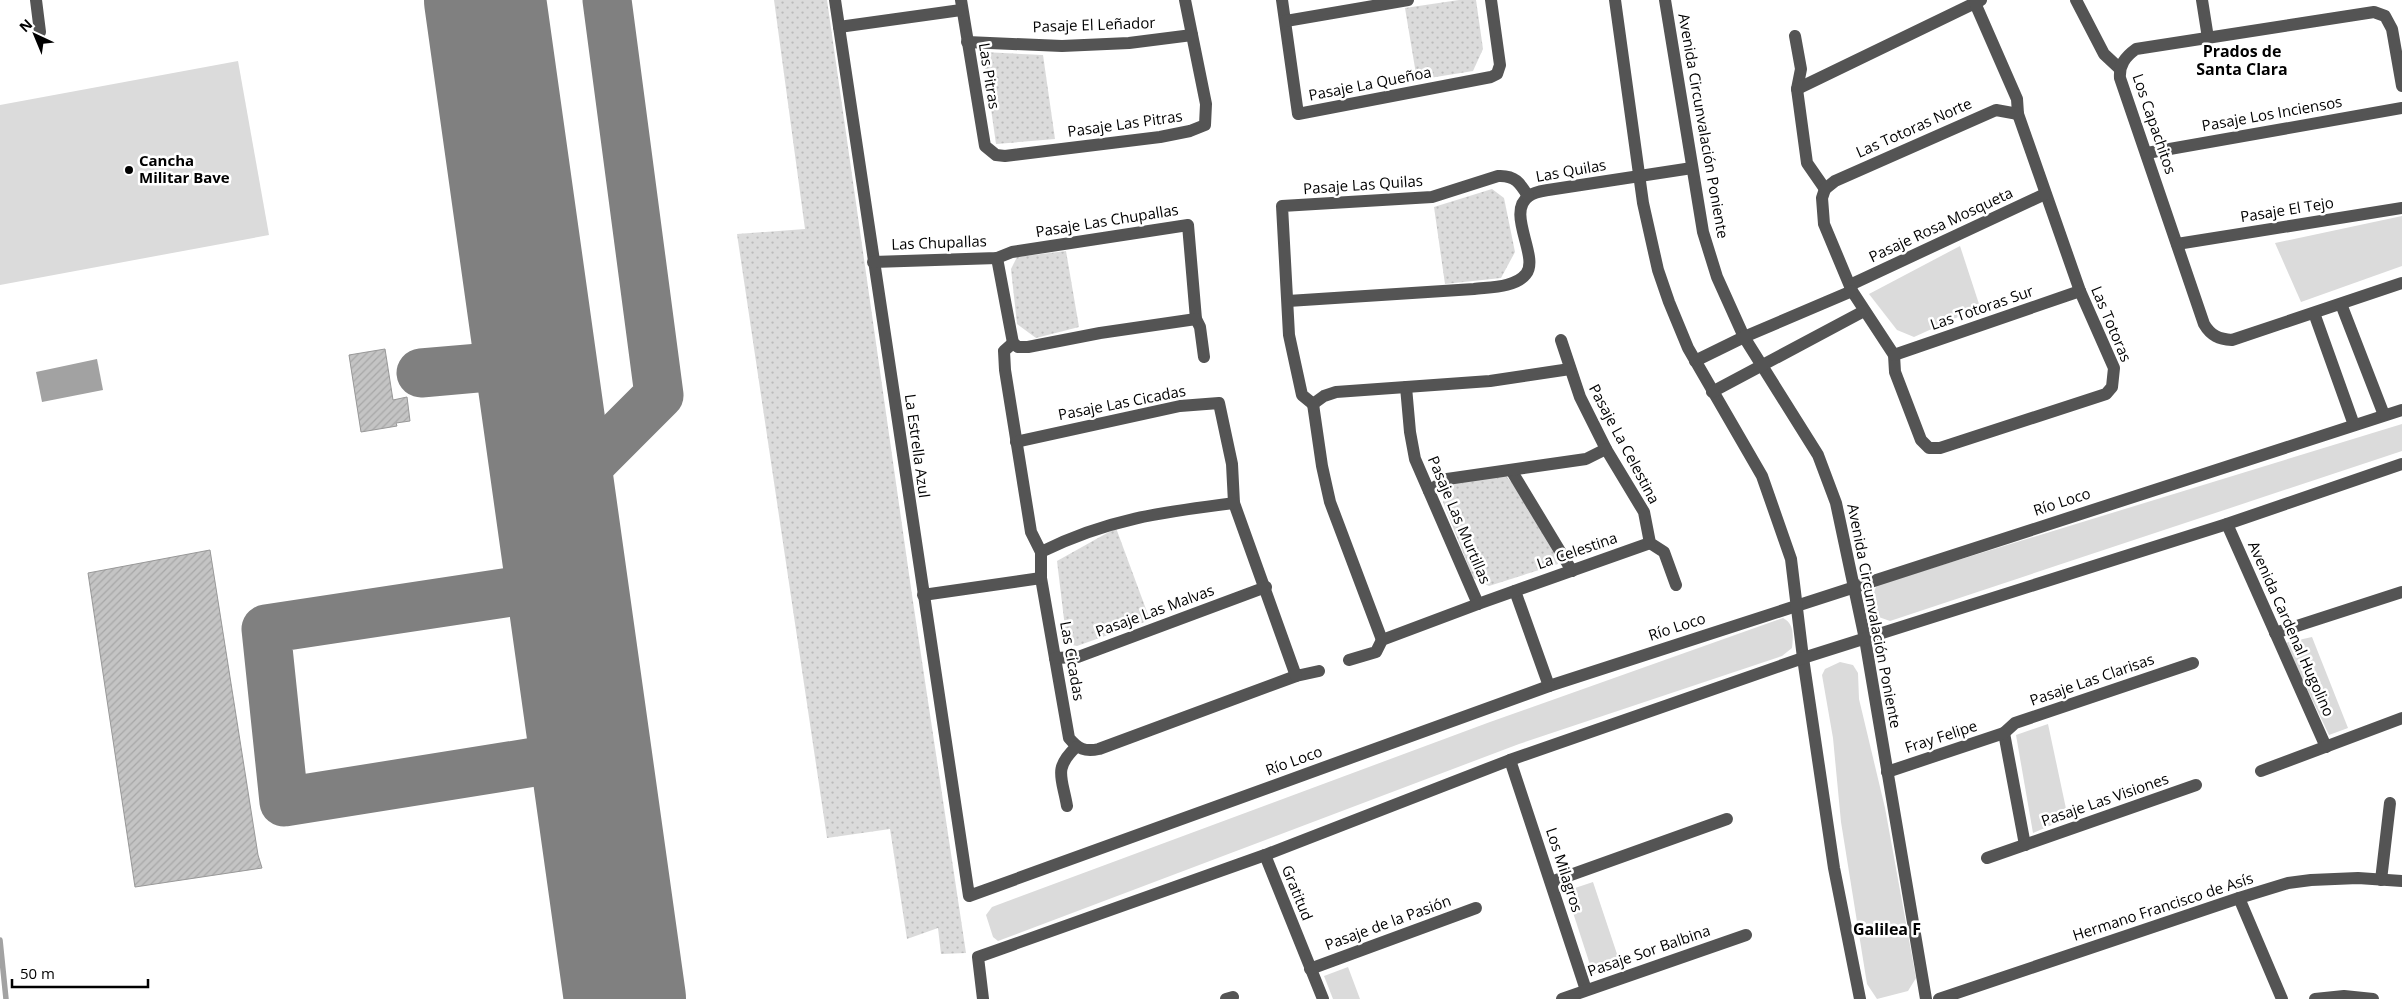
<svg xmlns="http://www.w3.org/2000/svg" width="2402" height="999" font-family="'Open Sans',sans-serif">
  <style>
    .green { fill: #dbdbdb }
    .park { fill: url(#park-dots) }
    .water { fill: #a2a2a2 }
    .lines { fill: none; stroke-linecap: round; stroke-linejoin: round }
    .stream { stroke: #a2a2a2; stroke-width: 5.5 }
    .taxiway { stroke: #808080; stroke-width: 49 }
    .runway { stroke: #808080; stroke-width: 122 }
    .building { fill: url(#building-hatch); stroke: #989898 }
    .minor { stroke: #545454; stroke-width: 12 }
    .poi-dot { fill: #000; stroke: #fff; stroke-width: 2 }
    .labels { text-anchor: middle; stroke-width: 5; stroke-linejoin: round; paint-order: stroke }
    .street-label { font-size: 15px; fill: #000; stroke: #fff }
    .poi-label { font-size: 15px; font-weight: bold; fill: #000; stroke: #fff; text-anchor: start }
    .neighbourhood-label { font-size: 16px; font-weight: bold; fill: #000; stroke: #fff }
  </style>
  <defs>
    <pattern id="park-dots" width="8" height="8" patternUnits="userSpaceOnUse" patternTransform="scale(1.25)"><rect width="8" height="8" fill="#dbdbdb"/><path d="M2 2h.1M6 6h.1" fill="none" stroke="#bababa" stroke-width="1.8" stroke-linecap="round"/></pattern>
    <pattern id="building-hatch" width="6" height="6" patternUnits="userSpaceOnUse" patternTransform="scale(1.25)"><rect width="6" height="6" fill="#c4c4c4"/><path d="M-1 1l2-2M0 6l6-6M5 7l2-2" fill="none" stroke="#a7a7a7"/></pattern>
  </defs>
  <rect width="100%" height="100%" fill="#fff"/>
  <g class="green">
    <polygon points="238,61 269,235 0,285 0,105"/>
    <polygon points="2402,216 2402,266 2301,302 2275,243"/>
    <polygon points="1960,246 1980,307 1914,337 1897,330 1869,294"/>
    <polygon points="2402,424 2402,451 1890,621 1876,616 1871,597 1877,585"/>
    <path d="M1783,618C1795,624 1793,637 1792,648L1782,656L1519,744L998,941L993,937L986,915L992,907L1490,722Z"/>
    <polygon points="2312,637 2348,728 2329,735 2285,643"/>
    <polygon points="1840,662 1853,665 1858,673 1859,699 1885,808 1916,978 1908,991 1877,999 1867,984 1841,822 1833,738 1822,675 1825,669"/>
    <polygon points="2048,724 2068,818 2033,833 2016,735"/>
    <polygon points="1593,882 1620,963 1593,974 1566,891"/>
    <polygon points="1348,967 1360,999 1333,999 1324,976"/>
  </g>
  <g class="park">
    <polygon points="774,0 827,0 912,595 966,953 941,954 938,928 907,939 890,829 827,838 737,234 805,229"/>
    <polygon points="1459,0 1476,0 1483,49 1473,71 1417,80 1405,8"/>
    <polygon points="983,52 1043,55 1055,139 996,144"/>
    <polygon points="1492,189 1504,198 1515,252 1501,278 1445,284 1434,207"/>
    <polygon points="1066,251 1079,327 1036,338 1017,324 1011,269 1017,257"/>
    <path d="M1506,476C1528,500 1550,533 1558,564L1489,586L1473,578L1443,502L1449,484Z"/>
    <polygon points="1116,528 1150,620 1077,646 1067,644 1057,561"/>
  </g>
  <polygon class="water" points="97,359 103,390 42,402 36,372"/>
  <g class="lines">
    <polyline class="stream" points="0,940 6,999"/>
    <g class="taxiway">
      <polyline points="421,373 536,363"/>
      <polyline points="555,499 659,395 607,0"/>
      <polyline points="563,557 546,570 538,583 524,590 266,629 284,802 553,759 572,744 587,724"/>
      <polyline points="524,590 541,593 571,612"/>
      <polyline points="553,759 567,764 595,783"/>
    </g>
    <polyline class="runway" points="485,0 625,999"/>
  </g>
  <g class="building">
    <polygon points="385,349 393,400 407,397 410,421 396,423 397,426 361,432 349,355"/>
    <polygon points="210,550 258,855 262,868 135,887 88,573"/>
  </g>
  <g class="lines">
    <g class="minor">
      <polyline points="36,0 40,32"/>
      <polyline points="835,0 969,896 1549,686 2402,410"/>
      <polyline points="961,0 985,146 996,155 1005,156 1160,137 1190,131 1205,125 1206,104 1185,0"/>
      <polyline points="1282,0 1298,114 1491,77 1497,74 1500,65 1491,0"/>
      <polyline points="1615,0 1643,203 1658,270 1669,302 1688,348 1762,476 1791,559 1803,658 1834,868 1860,999"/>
      <polyline points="1665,0 1703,232 1717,277 1744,337 1818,455 1836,503 1865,639 1926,999"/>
      <polyline points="2076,0 2104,54 2119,68"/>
      <polyline points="2202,0 2208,38"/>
      <polyline points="1286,21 1408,0"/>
      <polyline points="839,27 961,10"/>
      <polyline points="1795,36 1801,69 1797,89 1807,163 1825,189"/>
      <polyline points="967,42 1062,46 1129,43 1192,35"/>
      <path d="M2402,86L2392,29L2385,16L2374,12L2136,49C2125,57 2119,65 2120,78L2204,324C2211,336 2219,339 2232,340L2402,283"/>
      <polyline points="1797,89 1981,0"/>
      <polyline points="2147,153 2402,108"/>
      <polyline points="1825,189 1822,198 1824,224 1852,291 1894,355 1895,372 1921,440 1929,448 1940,448 2106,394 2112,387 2114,368 2080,291 2018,114 2017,99 1975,3"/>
      <polyline points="1825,189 1835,181 1996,110 2018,114"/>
      <polyline points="2177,244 2402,208"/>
      <polyline points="997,258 1013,343"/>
      <polyline points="873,262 997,258 1012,252 1188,225 1196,319 1200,327 1204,357"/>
      <polyline points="1850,285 2045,194"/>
      <path d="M1288,301L1474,289C1489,287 1515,288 1526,274C1540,257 1505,212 1529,196C1534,192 1542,191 1548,190L1692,168"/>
      <polyline points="2341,304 2384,415"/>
      <polyline points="2314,313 2354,425"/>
      <polyline points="1561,340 1580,397 1606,449 1644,512 1650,543 1664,552 1676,585"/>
      <path d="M1013,343L1004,351L1005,370L1031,532L1041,552V578L1069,738C1078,749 1085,752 1099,749L1296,676L1319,671"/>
      <polyline points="1013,343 1018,347 1028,347 1100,333 1196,319"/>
      <polyline points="1894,355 2080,291"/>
      <polyline points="1695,361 1744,337 1852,291"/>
      <polyline points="1406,387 1410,432 1415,459 1478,604"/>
      <polyline points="1712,392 1864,311"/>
      <path d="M1313,404L1302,395L1289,335L1282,206L1432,197L1498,176C1515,175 1520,183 1528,196"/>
      <polyline points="1313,404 1324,396 1336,392 1490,381 1570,369"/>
      <polyline points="1313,404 1322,466 1330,502 1382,640"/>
      <polyline points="1016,442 1180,406 1219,403 1232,464 1234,503 1296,676"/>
      <polyline points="1511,470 1572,571"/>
      <polyline points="1429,491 1447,479 1586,459 1606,449"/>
      <polyline points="2227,524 2326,747"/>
      <path d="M1041,552C1107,519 1163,512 1234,503"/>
      <polyline points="1515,591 1549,686"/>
      <polyline points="923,595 1041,578"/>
      <polyline points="2275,633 2402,592"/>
      <polyline points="1055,658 1078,657 1266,587"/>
      <polyline points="1349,660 1376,652 1382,640 1478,604 1650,543"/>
      <polyline points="2004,733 2025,845"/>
      <polyline points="1510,760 1586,990"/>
      <polyline points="2261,771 2402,718"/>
      <polyline points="1887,772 2004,733 2015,723 2193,663"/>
      <path d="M1067,806C1062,777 1053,769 1076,747"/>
      <polyline points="1265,855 1323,999"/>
      <polyline points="1987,858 2196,785"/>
      <polyline points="2381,880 2390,803"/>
      <polyline points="1551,882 1727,819"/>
      <polyline points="2239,898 2282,999"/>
      <polyline points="1310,969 1476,908"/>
      <polyline points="983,999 978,957 1265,855 1510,760 1803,658 2227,524 2402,464"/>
      <polyline points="1226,999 1233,997"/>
      <polyline points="1562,999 1746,935"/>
      <polyline points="1939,999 2239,898 2288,883 2311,880 2358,878 2402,881"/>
      <polyline points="2315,999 2344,996 2373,999"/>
    </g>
  </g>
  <circle class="poi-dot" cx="129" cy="170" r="5"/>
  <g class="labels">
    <g class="street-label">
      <text transform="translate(1094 25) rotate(-2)" y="5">Pasaje El Leñador</text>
      <text transform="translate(989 76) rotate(81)" y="5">Las Pitras</text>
      <text transform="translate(1370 84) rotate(-11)" y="5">Pasaje La Queñoa</text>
      <text transform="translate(2272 114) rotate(-10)" y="5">Pasaje Los Inciensos</text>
      <text transform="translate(1125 124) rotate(-8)" y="5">Pasaje Las Pitras</text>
      <text transform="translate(2154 124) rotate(71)" y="5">Los Capachitos</text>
      <text transform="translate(1703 126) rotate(80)" y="5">Avenida Circunvalación Poniente</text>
      <text transform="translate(1914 128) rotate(-24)" y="5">Las Totoras Norte</text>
      <text transform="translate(1571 171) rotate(-10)" y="5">Las Quilas</text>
      <text transform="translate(1363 185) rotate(-4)" y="5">Pasaje Las Quilas</text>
      <text transform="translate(2287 210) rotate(-9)" y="5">Pasaje El Tejo</text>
      <text transform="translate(1107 221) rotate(-9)" y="5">Pasaje Las Chupallas</text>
      <text transform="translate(1941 225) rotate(-25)" y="5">Pasaje Rosa Mosqueta</text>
      <text transform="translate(939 243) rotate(-2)" y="5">Las Chupallas</text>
      <text transform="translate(1982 308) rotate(-19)" y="5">Las Totoras Sur</text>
      <text transform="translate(2111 324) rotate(67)" y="5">Las Totoras</text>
      <text transform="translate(1122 403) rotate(-11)" y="5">Pasaje Las Cicadas</text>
      <text transform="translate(1624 444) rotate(62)" y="5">Pasaje La Celestina</text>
      <text transform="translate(917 446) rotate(82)" y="5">La Estrella Azul</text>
      <text transform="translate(2062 502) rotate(-18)" y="5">Río Loco</text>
      <text transform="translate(1459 520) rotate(67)" y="5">Pasaje Las Murtillas</text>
      <text transform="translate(1577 551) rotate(-19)" y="5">La Celestina</text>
      <text transform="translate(1155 611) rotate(-20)" y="5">Pasaje Las Malvas</text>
      <text transform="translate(1874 616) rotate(79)" y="5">Avenida Circunvalación Poniente</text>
      <text transform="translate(1677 627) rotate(-18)" y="5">Río Loco</text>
      <text transform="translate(2291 629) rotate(66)" y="5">Avenida Cardenal Hugolino</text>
      <text transform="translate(1072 661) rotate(80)" y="5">Las Cicadas</text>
      <text transform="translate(2092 680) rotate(-19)" y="5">Pasaje Las Clarisas</text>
      <text transform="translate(1941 737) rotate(-18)" y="5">Fray Felipe</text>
      <text transform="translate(1294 761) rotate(-20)" y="5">Río Loco</text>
      <text transform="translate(2105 800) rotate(-19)" y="5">Pasaje Las Visiones</text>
      <text transform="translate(1564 870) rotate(72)" y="5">Los Milagros</text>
      <text transform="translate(1297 893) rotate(68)" y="5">Gratitud</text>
      <text transform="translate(2163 907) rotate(-18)" y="5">Hermano Francisco de Asís</text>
      <text transform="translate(1388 923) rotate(-20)" y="5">Pasaje de la Pasión</text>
      <text transform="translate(1649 951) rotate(-19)" y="5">Pasaje Sor Balbina</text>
    </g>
    <g class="poi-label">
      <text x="139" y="166">Cancha<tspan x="139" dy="17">Militar Bave</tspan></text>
    </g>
    <g class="neighbourhood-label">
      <text x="2242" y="57">Prados de<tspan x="2242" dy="18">Santa Clara</tspan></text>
      <text x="1887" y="935">Galilea F</text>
    </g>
  </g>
  <g transform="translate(35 35) rotate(316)" stroke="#ffffff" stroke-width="4" paint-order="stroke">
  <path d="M0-4L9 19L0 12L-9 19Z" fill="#000000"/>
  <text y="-8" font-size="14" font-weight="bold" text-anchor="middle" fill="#000000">N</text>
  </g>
  <path d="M12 979v8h136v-8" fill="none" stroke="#000000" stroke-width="2.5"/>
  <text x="20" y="979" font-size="15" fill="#000000" stroke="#ffffff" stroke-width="4" paint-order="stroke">50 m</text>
</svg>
